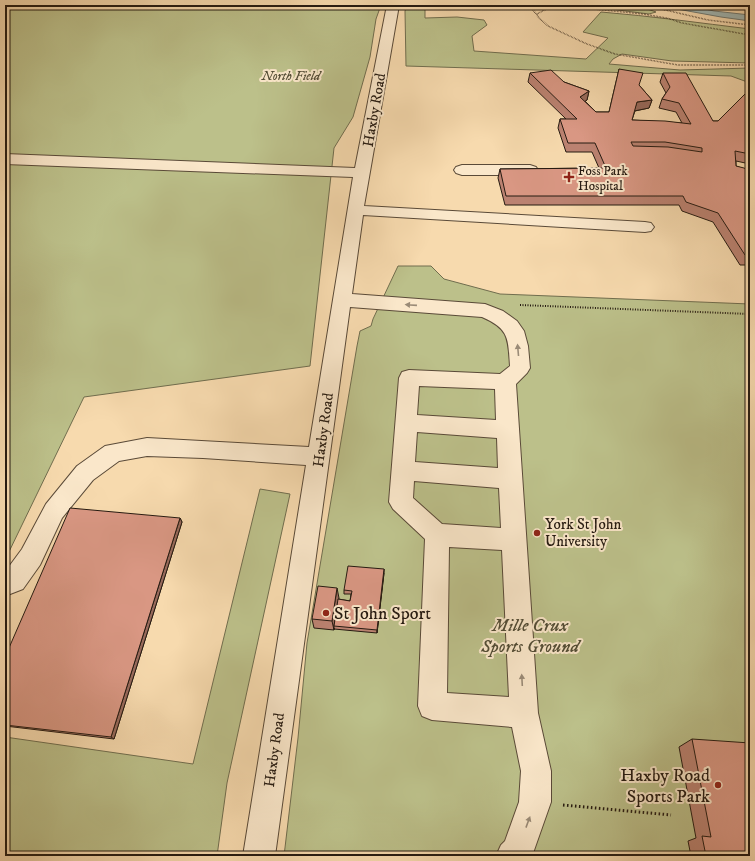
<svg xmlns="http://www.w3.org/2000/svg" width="755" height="861" font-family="'IM FELL DW Pica',serif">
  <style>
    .green { fill: #bcc08a; stroke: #706d4e }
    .water { fill: #a1b8b5; stroke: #6f7973 }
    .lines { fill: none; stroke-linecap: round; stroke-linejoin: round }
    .minor-casing { stroke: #5a4a38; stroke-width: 2 }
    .path-far2 { stroke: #251a11; stroke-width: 1.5; stroke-dasharray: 0.5 1; stroke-linecap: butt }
    .path-far1 { stroke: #251a11; stroke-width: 2; stroke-dasharray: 1 1.5; stroke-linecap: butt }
    .path { stroke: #251a11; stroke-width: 3; stroke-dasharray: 1.5 2.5; stroke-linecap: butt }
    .minor { fill: #fae7ca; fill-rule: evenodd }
    .wall { fill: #bb8271; stroke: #251a11 }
    .shaded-wall { fill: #986a5c; stroke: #251a11 }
    .building { fill: #d99783; stroke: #251a11; fill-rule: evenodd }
    .oneway { fill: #9a8b77 }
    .poi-dot { fill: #8f2418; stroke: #fae7ca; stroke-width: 1.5 }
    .labels { text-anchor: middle; stroke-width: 4; stroke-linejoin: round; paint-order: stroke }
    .far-park-label { font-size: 13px; font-style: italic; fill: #524c35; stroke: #fae7ca }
    .far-poi-label { font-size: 13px; fill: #251a11; stroke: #fae7ca; text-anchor: start }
    .street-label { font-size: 15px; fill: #251a11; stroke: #fae7ca }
    .poi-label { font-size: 15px; fill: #251a11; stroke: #fae7ca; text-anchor: start }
    .near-poi-label { font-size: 18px; fill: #251a11; stroke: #fae7ca; text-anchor: start }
    .near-park-label { font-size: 18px; font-style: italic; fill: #524c35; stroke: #fae7ca }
  </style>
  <rect width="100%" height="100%" fill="#f7daae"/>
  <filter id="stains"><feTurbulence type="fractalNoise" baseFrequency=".005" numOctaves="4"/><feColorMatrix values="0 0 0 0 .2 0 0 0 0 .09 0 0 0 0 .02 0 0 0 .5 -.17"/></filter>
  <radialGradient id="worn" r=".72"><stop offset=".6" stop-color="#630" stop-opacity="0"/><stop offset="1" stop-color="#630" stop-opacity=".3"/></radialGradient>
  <g class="green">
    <polygon points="5,5 381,5 376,19 370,57 353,117 334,148 310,366 84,397 5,560"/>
    <path d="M407,5H425V18L457,17L484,20L487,25L472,36L474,51L586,59L608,38L583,32L601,12C651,16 700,23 750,29V63L672,61L622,54L613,59L609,64L680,70L750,68V83L731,76L406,66L405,11Z"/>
    <polygon points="579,5 636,5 656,12 649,14"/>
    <polygon points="398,266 431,266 444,279 500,294 750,304 750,856 284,856 298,738 307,643 357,346 360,331 371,326 373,319"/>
    <polygon points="260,489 290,494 227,783 217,856 5,856 5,737 193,764"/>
  </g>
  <polygon class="water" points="655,5 687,5 714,11 750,15 750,21 721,17"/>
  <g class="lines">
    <g class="minor-casing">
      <g id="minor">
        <path d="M387,5H399L364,206L645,222L651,223L654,227L651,231L645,232L363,215L352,294L485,304L503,311L517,321L524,331L528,346L530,368L527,373L516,384L538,713L551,771V802L532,856H496L501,845L505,841L519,802L521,771L512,727L432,720L422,716L418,706L425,539L393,509L389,502L399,378L402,372L409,370L500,374L510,366C508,339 510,329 482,317L350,307L275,856H243L306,465L203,458L147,456L119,461L93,480L62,518L40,565L23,589L5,596V572L22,549L46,504L77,466L105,446L147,438L309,447L353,177L5,164V154L355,168ZM419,386L495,389L496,420L417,415ZM417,432L497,438L498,468L415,462ZM414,481L499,488L501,528L442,524L413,498ZM449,547L502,550L509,697L447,693Z"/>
        <polygon points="462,165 530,165 536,167 538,170 536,173 530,175 462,175 456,173 454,170 456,167"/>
      </g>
    </g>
    <g class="path-far2">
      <polyline points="529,5 540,19 548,26 587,44 615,54 678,65 750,65"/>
      <polyline points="553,5 643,14 667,18 682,23 750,35"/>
      <polyline points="644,5 708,20 750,25"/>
      <polyline points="537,14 554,5"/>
    </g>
    <polyline class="path-far1" points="520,305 750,314"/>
    <polyline class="path" points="563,805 671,815"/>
    <use href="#minor" class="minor"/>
  </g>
  <g class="wall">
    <polygon points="619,69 639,85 652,100 649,108 635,111 632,120 682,123 676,112 659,108 662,99 666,93 660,82 663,73 713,121 718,121 750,89 750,164 736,161 736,166 750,171 750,265 740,265 713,222 682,211 679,205 505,205 498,178 500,169 599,168 592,152 566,152 558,128 560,119 566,119 528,82 530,73 564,82 589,91 587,100 585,101 596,112 609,112"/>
    <polygon points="180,518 182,522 114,739 5,726 5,657"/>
    <polygon points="384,573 377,633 334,629 334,628 334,630 314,628 312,619 339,598 338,599 350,601 351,594 344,594 344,590"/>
    <polygon points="692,739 750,856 691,856 688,841 696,838 679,747"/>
  </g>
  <g class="shaded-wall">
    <polygon points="589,91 587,100 578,106 580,97"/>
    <polygon points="652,100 649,108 634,111 637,102"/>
    <polygon points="750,119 750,124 746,123"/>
    <polygon points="180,518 182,522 114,739 111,737"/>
    <polygon points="384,569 384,573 377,633 377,630"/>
    <polygon points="337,588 339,598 334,626 334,630 332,621"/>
  </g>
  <g class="building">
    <path d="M619,69L643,73L639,85L652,100L637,102L632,120L665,121L691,124L679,103L662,99L670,87L663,73H686L713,121H718L750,89V119L746,123L750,124V154L735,151L736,166L744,168L750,171V255H745L718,213L686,202L683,196H506L500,169L606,168L595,143H568L560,119H577L530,73L551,70L564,82L589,91L580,97L596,112H609ZM631,142H665L702,148V152L668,147L633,146Z"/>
    <polygon points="70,508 180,518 111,737 5,725 5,657"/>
    <polygon points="348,566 384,569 377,630 334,626 338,599 350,601 352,591 344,590"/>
    <polygon points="318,586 337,588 332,621 312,619"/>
    <polygon points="692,739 750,743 750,856 706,856 702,836 711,837"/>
  </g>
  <defs><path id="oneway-solid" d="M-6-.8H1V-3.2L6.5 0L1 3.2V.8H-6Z"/></defs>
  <g class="oneway">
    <use href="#oneway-solid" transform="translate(411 305) rotate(-176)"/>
    <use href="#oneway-solid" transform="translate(518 350) rotate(-95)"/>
    <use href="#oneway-solid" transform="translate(522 680) rotate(-93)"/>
    <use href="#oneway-solid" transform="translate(528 822) rotate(-70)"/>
  </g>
  <g class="poi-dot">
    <path d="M567 171h4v4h4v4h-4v4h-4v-4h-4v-4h4z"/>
    <circle cx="537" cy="533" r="4"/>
    <circle cx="326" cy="613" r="4"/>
    <circle cx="718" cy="785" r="4"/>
  </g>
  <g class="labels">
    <g class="far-park-label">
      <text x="291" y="80">North Field</text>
    </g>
    <g class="far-poi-label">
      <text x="578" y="175">Foss Park<tspan x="578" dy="15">Hospital</tspan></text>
    </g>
    <g class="street-label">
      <text transform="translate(374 110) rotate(-80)" y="5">Haxby Road</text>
      <text transform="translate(323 430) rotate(-82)" y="5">Haxby Road</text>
      <text transform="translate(274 750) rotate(-82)" y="5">Haxby Road</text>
    </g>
    <g class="poi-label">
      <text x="545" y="529">York St John<tspan x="545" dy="17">University</tspan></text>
    </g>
    <g class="near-poi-label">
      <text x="334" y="619">St John Sport</text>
      <text x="710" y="781" text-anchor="end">Haxby Road<tspan x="710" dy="21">Sports Park</tspan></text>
    </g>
    <g class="near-park-label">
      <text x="530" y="631">Mille Crux<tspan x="530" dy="21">Sports Ground</tspan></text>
    </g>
  </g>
  <rect width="755" height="861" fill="none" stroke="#f7daae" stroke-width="20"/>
  <rect x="6" y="6" width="743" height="849" fill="none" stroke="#251a11" stroke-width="2"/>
  <rect x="10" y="10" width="735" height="841" fill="none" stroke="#251a11"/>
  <rect width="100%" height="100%" filter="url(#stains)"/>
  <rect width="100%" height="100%" fill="url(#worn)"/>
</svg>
